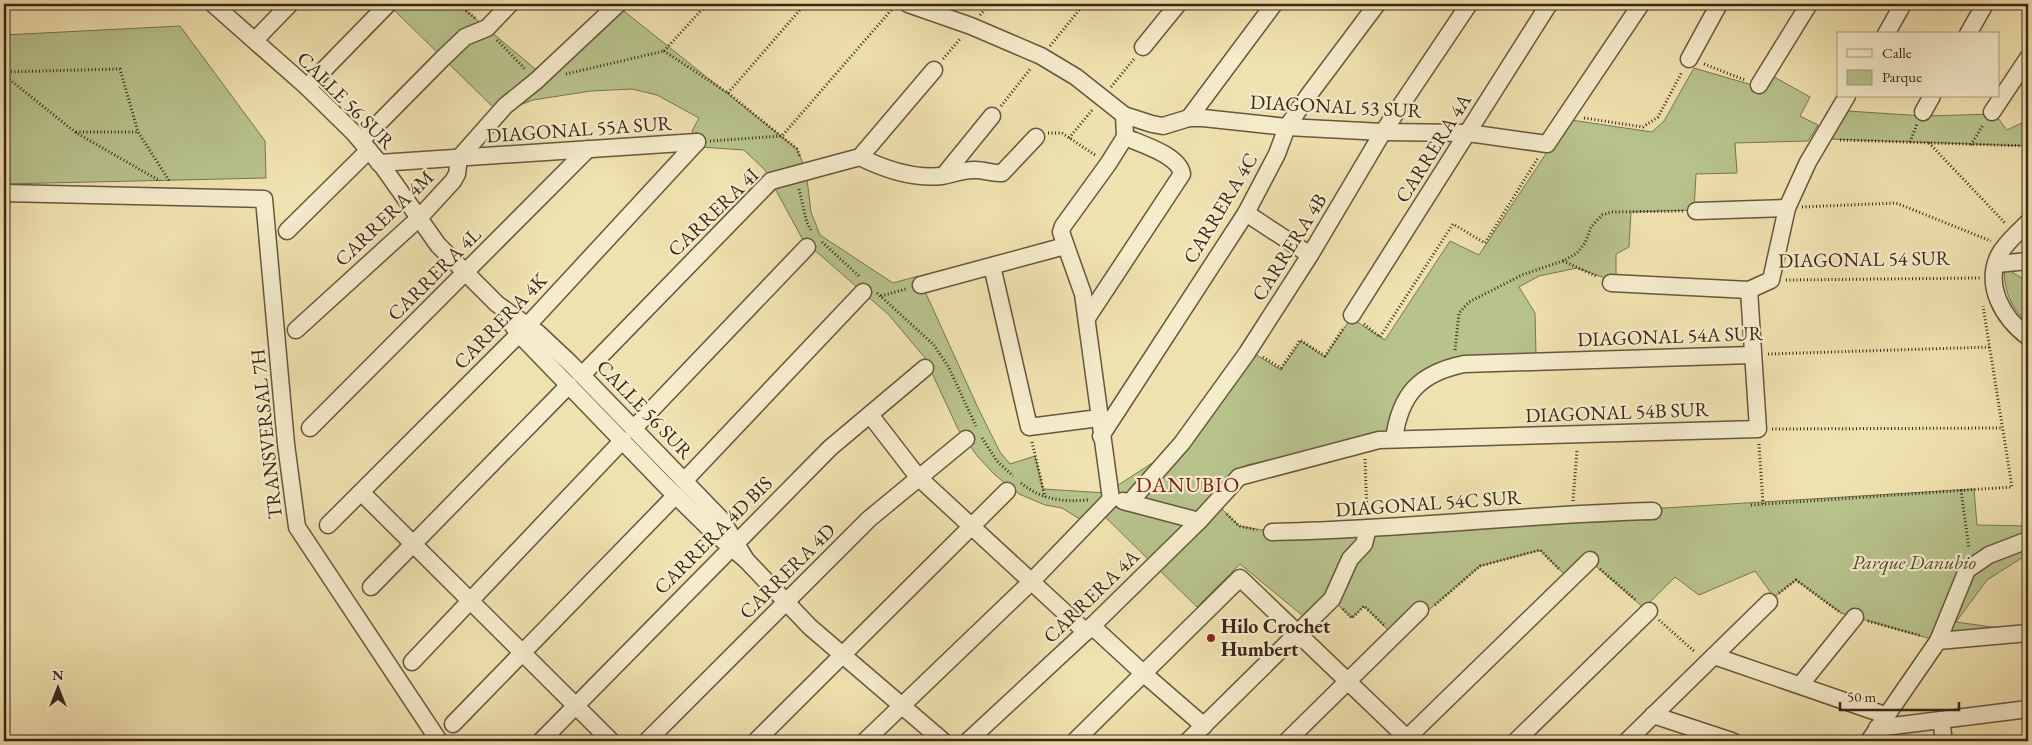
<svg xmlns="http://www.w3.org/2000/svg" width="2032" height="745" font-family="'EB Garamond',serif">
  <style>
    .green { fill: #b8c38c; stroke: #787552 }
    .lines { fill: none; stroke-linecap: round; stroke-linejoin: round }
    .minor-casing { stroke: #67563e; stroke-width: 19 }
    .path { stroke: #392718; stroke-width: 3; stroke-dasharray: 1 2.5; stroke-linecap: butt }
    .minor { stroke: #f5eccc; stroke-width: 16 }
    .poi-dot { fill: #8f2418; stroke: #f5eccc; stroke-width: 2 }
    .labels { text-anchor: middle; stroke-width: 4.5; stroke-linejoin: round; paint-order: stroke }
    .street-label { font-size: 20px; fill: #392718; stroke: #f5eccc }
    .park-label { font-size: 20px; font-style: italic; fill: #594e35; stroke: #f5eccc }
    .poi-label { font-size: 20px; font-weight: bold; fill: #392718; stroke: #f5eccc; text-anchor: start }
    .neighbourhood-label { font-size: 21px; letter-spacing: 1px; fill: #7a1f14; stroke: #f5eccc }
  </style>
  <rect width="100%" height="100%" fill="#f0e2b0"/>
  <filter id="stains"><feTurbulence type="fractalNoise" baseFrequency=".004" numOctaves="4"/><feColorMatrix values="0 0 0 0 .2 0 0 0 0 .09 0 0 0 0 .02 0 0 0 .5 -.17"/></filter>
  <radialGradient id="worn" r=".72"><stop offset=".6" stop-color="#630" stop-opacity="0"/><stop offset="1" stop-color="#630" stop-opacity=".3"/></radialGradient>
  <g class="green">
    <path d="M388,4H458L546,78L620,8L797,149L806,171L811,212L820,235L893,283L918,276L978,408L1000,452L1010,464L1035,456L1043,489L1106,493L1183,443L1250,351L1281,370L1301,341L1325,357L1351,318L1385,340L1450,241L1479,255L1551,146L1571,120L1652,132L1664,121L1694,68L1759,87L1769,74L1810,97L1800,116L1818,125L1808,141L1735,143L1737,173L1696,174L1694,210L1631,212L1629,247L1616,254V282L1577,268L1539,276L1519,287L1535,313L1536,354C1466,358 1405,348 1387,432L1247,465C1233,473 1223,481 1213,494L1216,503L1239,526L1273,532L1974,489L1977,525L2028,526V554L1987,580L1956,622L2028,632L1938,641L1841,613L1796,580L1774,597L1755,571L1699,595L1675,577L1644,608L1590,561L1572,582L1540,550L1480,566L1424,614L1389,631L1364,606L1352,618L1326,594L1303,616L1240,564L1197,607L1097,509L1083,521L1062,508L1045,505L1019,494L995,475L978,457L958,429L925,358L889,315L803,240L765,170L744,150L700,147L692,131L699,118L657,95L632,89L591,91L533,100L499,113Z"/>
    <polygon points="180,26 265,141 266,178 4,184 4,35"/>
    <polygon points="1847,111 1924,116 1995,114 2007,130 2028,120 2028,146 1829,139"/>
    <path d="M2004,267L2028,282V323C2010,307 2004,290 2004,267Z"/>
  </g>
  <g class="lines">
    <g class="minor-casing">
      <g id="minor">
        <polyline points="213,4 307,87 354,133 383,167 438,245 497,304 538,333 570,363 722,520 746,560"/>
        <polyline points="908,4 971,26 1041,56 1076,77 1124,115 1152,124 1163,126 1189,118 1203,118 1287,127 1383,132 1468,133 1547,144 1641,4"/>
        <polyline points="1886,34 1903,4"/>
        <polyline points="1968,34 1985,4"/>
        <polyline points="255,40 290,4"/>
        <polyline points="1143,47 1178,4"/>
        <polyline points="1689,59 1719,4"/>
        <polyline points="1759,85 1809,4"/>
        <polyline points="307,87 388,4"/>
        <polyline points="1923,112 1932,96"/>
        <polyline points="1992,112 2028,58"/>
        <polyline points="1189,118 1274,4"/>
        <polyline points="361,141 442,59 465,37 487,28 510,4"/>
        <path d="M860,157C886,170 913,179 942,176C953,174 965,169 976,170C985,170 992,174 1002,173L1036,137"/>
        <polyline points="379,163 697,142"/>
        <polyline points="944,175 992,116"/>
        <polyline points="4,193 264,199 286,444 297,527 439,741"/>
        <polyline points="1696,211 1787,208"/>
        <polyline points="1246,213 1310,255"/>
        <path d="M2028,222C2019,232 2005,243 1999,255C1984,286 2003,318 2028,337"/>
        <polyline points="287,231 369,150"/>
        <polyline points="1997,264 2028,261"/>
        <polyline points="992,266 1029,427 1099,418"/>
        <polyline points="1611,283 1749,290 1771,280 1787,208 1808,162 1847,96"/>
        <polyline points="921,285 1065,246"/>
        <polyline points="1352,315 1549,4"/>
        <path d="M1087,318L1182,174C1179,155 1141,144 1125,137"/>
        <polyline points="509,320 518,333 664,484 713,532 746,560 810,627 943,741"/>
        <polyline points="296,330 418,219 453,181 457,174 459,158 505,106 536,81 618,4"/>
        <polyline points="582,375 767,185 771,181 860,157 934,70"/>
        <polyline points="871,416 918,477 1086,632"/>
        <polyline points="310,428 588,149"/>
        <polyline points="634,428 807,247"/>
        <polyline points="1101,436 1246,213 1277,154 1287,127 1308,96 1377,4"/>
        <path d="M1394,439C1400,394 1420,373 1464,364L1752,355"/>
        <polyline points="685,480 863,292"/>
        <polyline points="362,493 611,741"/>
        <polyline points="1111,499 1083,294 1061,232 1063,226 1108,164 1125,137 1124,115"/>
        <polyline points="1123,501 1199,521"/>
        <polyline points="1130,502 1182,443 1247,353 1310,255 1383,132 1469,4"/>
        <polyline points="328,525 527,326 697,142"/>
        <path d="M1272,532C1400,530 1526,514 1653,511"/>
        <polyline points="371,587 569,385"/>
        <polyline points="1092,626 1143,673 1204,726"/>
        <polyline points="1938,641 2028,633"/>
        <polyline points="1714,656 1885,715"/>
        <polyline points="412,662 623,440"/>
        <polyline points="1801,684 1855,617"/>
        <polyline points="1653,715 1732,741"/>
        <polyline points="1941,720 1944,741"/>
        <polyline points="453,724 676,495"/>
        <polyline points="1877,728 2028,709"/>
        <polyline points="541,741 830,448 925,368"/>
        <polyline points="647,741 869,519 966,439"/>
        <polyline points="756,741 1007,491"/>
        <polyline points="865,741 1031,582 1111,499"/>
        <polyline points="968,741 1092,626 1199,521 1239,477 1379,440 1758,429 1749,290"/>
        <polyline points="1075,741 1240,578 1410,741"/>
        <polyline points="1188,741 1332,599 1350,559 1364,544 1368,528"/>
        <polyline points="1287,741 1420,610"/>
        <polyline points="1404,741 1590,560"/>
        <polyline points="1516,741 1649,611"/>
        <polyline points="1627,741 1769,602"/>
        <polyline points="1869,741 1938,641 1967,570 1989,555 2028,540"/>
      </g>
    </g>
    <g class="path">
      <polyline points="458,4 475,18"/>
      <polyline points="980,15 990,4"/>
      <polyline points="497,40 526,70"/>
      <polyline points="1050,46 1084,4"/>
      <polyline points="664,51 728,93 797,149 800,157"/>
      <polyline points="664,51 707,4"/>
      <polyline points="943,59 960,39"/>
      <polyline points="1704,64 1745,80"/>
      <polyline points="4,72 120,69 138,132 170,182"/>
      <polyline points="566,74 664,51"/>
      <polyline points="4,75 75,132 160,181"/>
      <polyline points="1111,87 1134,59"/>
      <polyline points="728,93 805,4"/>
      <polyline points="1001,106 1031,68"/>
      <polyline points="1584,118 1643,127 1658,117 1682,72"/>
      <polyline points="76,132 138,132"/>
      <polyline points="1048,133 1062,133 1095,155"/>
      <polyline points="1069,138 1093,109"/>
      <polyline points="1840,140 2028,146"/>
      <polyline points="710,141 782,136 893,8"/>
      <polyline points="1910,142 1917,124"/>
      <polyline points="1929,143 2006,224"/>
      <polyline points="1971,145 1983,125"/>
      <polyline points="799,189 807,223 812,232"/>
      <polyline points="1802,207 1896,203 1991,241"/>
      <polyline points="822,242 860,277"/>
      <polyline points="1563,261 1598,277"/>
      <polyline points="1786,280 1980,278"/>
      <polyline points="877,293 933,344 948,366 976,426"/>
      <polyline points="881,296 906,289"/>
      <polyline points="1364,324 1380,337 1453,224 1485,243 1538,158"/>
      <polyline points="1455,350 1459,313 1469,302 1522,275 1565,260 1577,253 1585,243 1591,227 1602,215 1612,212 1683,211"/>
      <polyline points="1768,354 1990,347"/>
      <polyline points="1263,357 1281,368 1300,340 1325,356 1344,327"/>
      <polyline points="1772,429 2001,428"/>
      <polyline points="982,438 997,461 1013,476"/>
      <polyline points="1032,442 1045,497"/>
      <polyline points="1759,444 1763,504"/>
      <polyline points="1365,459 1367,515"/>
      <path d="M1021,483C1042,500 1062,502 1088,500"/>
      <polyline points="1961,490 1969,549"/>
      <polyline points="1573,501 1577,450"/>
      <polyline points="1751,505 2012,487 1983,306"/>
      <polyline points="1227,514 1239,526 1257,530"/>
      <polyline points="1600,569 1637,601"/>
      <polyline points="1779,593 1796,580 1841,613"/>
      <polyline points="1435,605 1480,566 1540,550 1559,569"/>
      <polyline points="1343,609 1352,618 1364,606 1385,626"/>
      <polyline points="1659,620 1695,652"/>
      <polyline points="1868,621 1922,636"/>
    </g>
    <use href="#minor" class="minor"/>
  </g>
  <circle class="poi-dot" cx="1211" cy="638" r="5"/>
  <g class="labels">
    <g class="street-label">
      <text transform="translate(346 100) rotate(45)" y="7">CALLE 56 SUR</text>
      <text transform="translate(1336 106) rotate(3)" y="7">DIAGONAL 53 SUR</text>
      <text transform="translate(579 129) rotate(-4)" y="7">DIAGONAL 55A SUR</text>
      <text transform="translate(1433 148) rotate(-58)" y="7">CARRERA 4A</text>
      <text transform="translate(1220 208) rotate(-59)" y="7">CARRERA 4C</text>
      <text transform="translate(713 212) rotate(-44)" y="7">CARRERA 4I</text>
      <text transform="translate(384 218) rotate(-44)" y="7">CARRERA 4M</text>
      <text transform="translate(1289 247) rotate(-58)" y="7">CARRERA 4B</text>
      <text transform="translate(1864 259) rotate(-1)" y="7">DIAGONAL 54 SUR</text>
      <text transform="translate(434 274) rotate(-45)" y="7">CARRERA 4L</text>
      <text transform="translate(500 321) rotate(-46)" y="7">CARRERA 4K</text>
      <text transform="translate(1670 336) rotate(-2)" y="7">DIAGONAL 54A SUR</text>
      <text transform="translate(645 409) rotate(46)" y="7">CALLE 56 SUR</text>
      <text transform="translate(1617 412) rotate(-2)" y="7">DIAGONAL 54B SUR</text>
      <text transform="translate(266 434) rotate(-96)" y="7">TRANSVERSAL 7H</text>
      <text transform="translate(1428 503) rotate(-4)" y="7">DIAGONAL 54C SUR</text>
      <text transform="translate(713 535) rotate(-45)" y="7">CARRERA 4D BIS</text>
      <text transform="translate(787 571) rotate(-45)" y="7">CARRERA 4D</text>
      <text transform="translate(1091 596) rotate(-44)" y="7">CARRERA 4A</text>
    </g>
    <g class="park-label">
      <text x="1914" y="569">Parque Danubio</text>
    </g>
    <g class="poi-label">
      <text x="1221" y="633">Hilo Crochet<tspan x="1221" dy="23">Humbert</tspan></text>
    </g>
    <g class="neighbourhood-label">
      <text x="1188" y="492">DANUBIO</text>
    </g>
  </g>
  <rect width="2032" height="745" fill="none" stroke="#f0e2b0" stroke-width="20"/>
  <rect x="5" y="5" width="2022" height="735" fill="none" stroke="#392718" stroke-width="2.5"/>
  <rect x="10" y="10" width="2012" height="725" fill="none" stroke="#392718"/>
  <rect x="1837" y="32" width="162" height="65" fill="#f5eccc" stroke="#aa9d84"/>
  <rect x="1847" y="49" width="25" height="8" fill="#f5eccc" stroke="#aa9d84"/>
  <text x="1882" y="58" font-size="15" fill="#392718">Calle</text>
  <rect x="1847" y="70" width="25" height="15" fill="#b8c38c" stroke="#aa9d84"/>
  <text x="1882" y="82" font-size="15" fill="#392718">Parque</text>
  <g transform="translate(58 688)" stroke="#f5eccc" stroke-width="4" paint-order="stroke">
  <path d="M0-4L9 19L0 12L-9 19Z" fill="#392718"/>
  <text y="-8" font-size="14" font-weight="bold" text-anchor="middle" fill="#392718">N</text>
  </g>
  <path d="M1840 702v8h119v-8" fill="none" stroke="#392718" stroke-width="2.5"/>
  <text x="1847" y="702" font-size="15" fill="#392718" stroke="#f5eccc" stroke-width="4" paint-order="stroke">50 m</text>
  <rect width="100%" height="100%" filter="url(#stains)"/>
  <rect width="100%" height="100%" fill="url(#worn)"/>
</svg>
